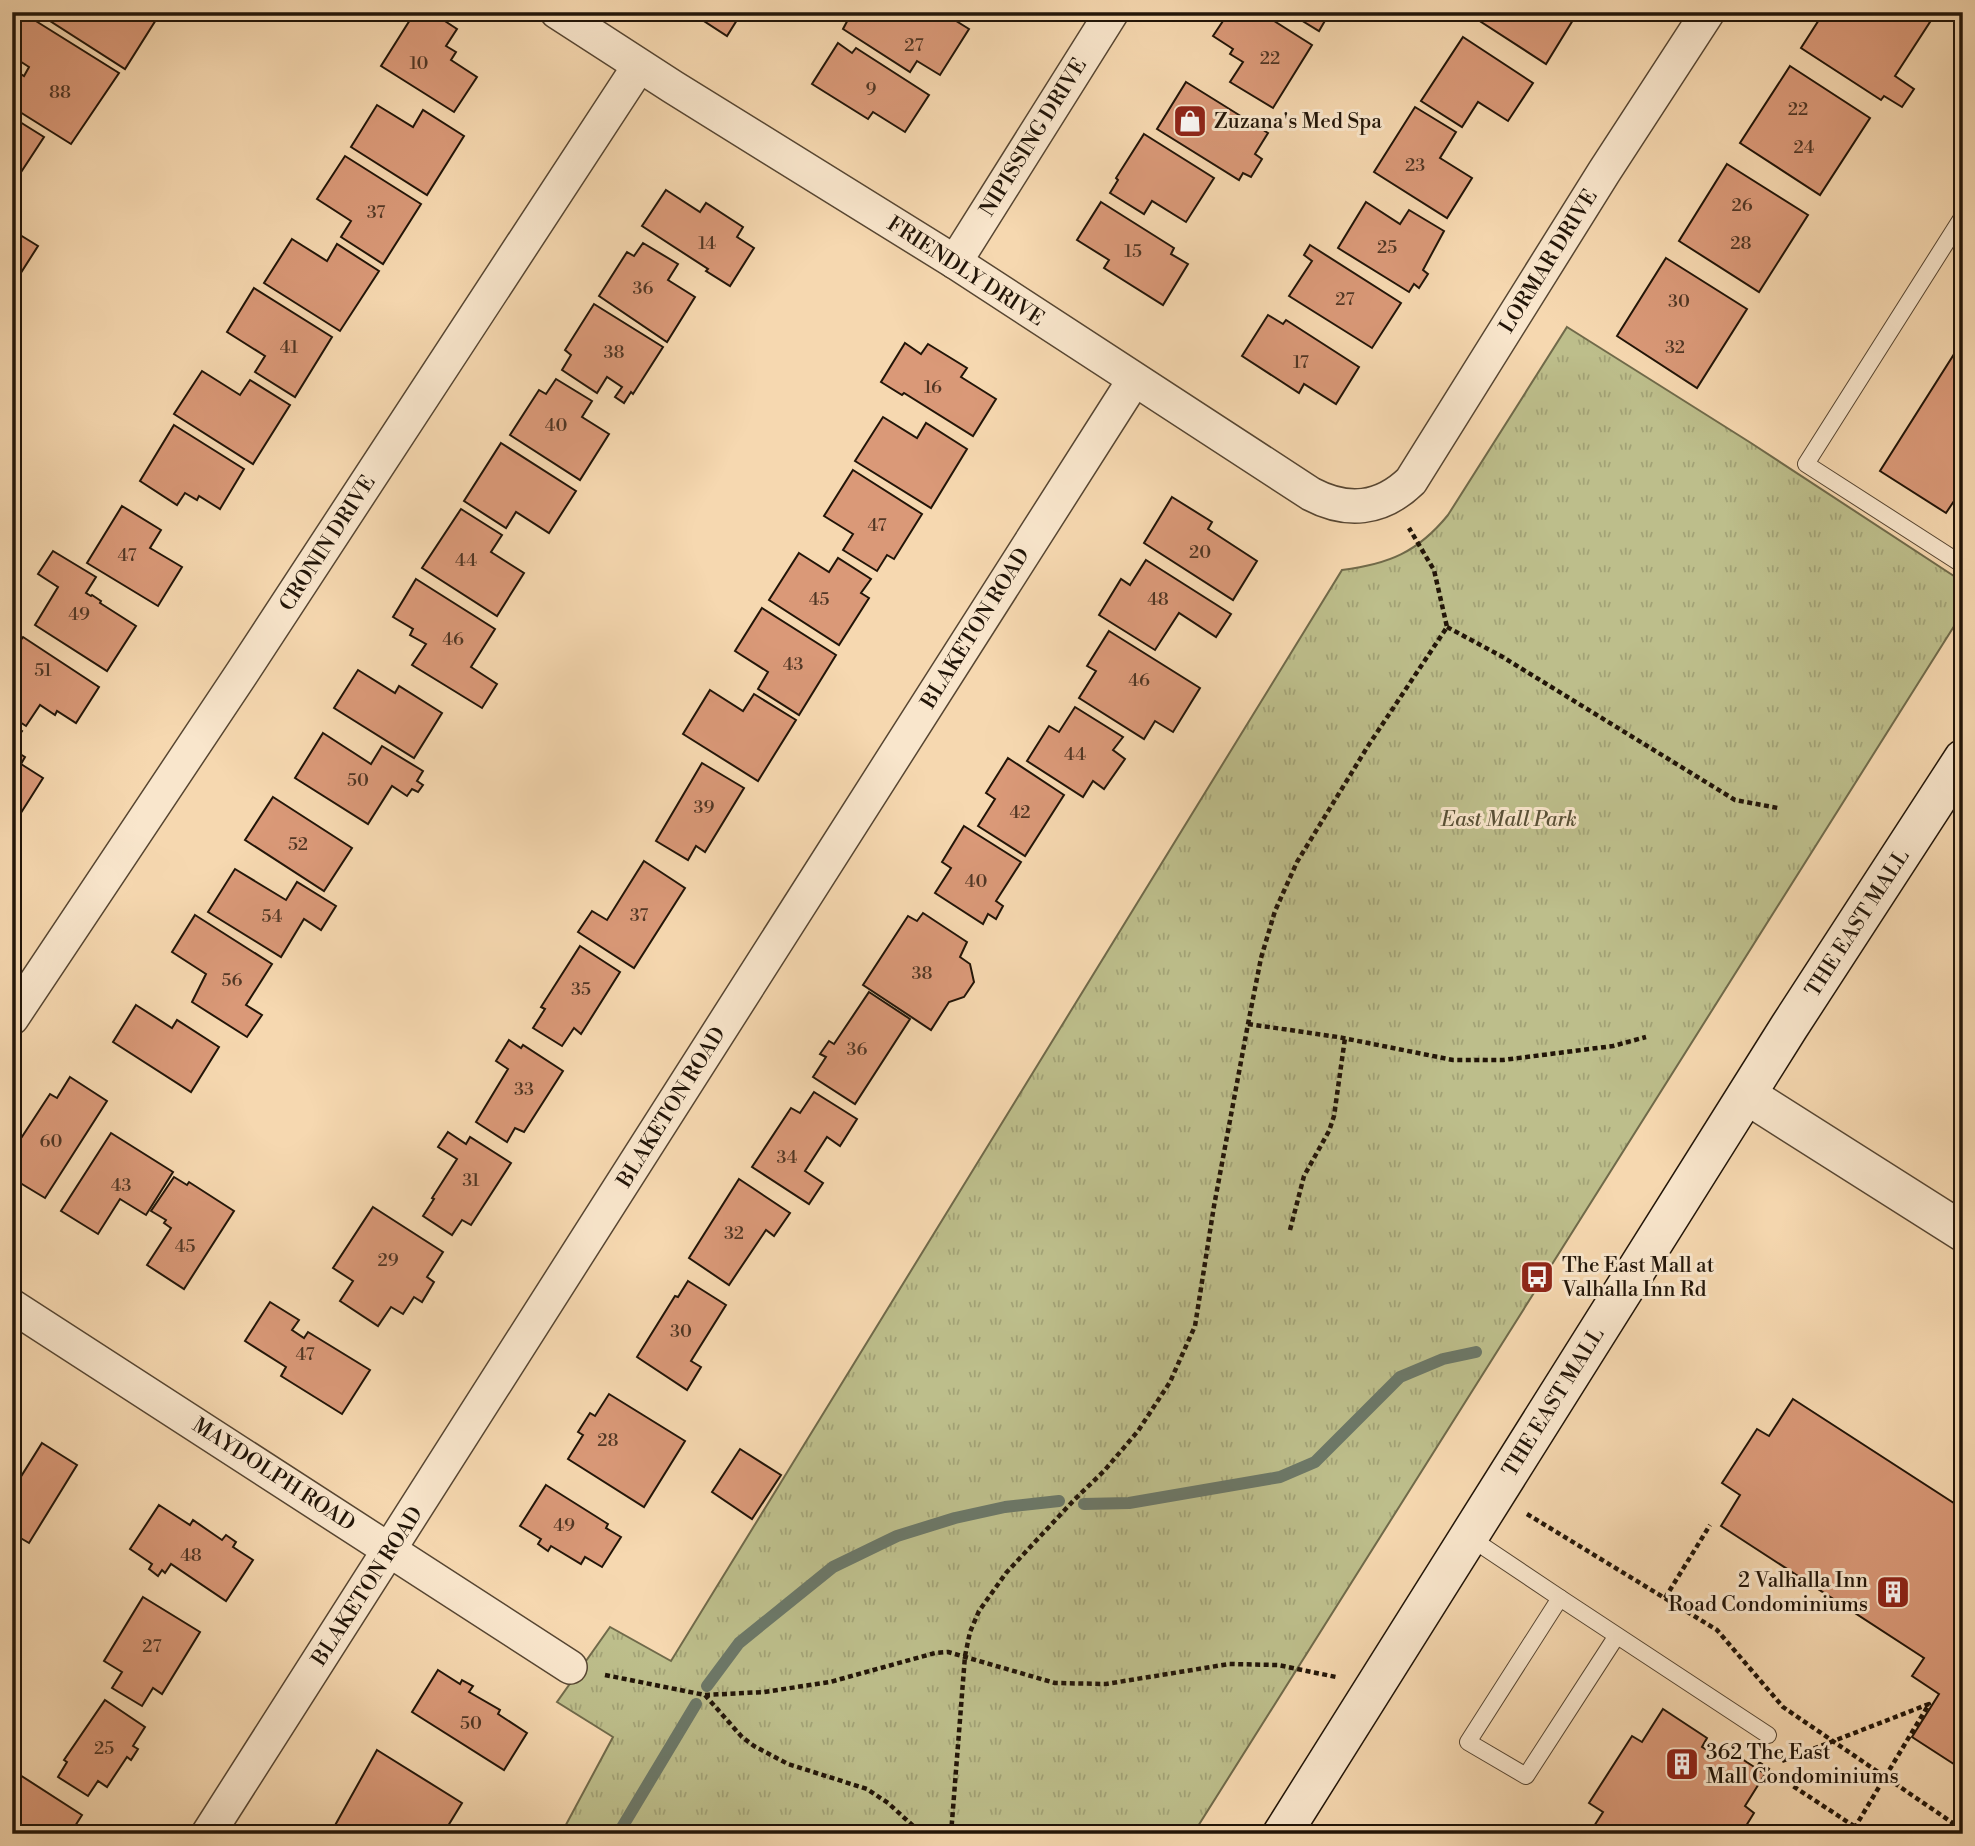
<svg xmlns="http://www.w3.org/2000/svg" width="1975" height="1846" font-family="'Libre Bodoni',serif">
  <style>
    .park { fill: url(#park-tufts); stroke: #706a4a; stroke-width: 2 }
    .lines { fill: none; stroke-linecap: round; stroke-linejoin: round }
    .stream { stroke: #6c7868; stroke-width: 12 }
    .building { fill: #da9978; stroke: #221508; stroke-width: 2 }
    .service-casing { stroke: #574632; stroke-width: 18 }
    .minor-casing { stroke: #574632; stroke-width: 36 }
    .tertiary-casing { stroke: #574632; stroke-width: 41 }
    .secondary-casing { stroke: #221508; stroke-width: 41 }
    .path { stroke: #221508; stroke-width: 4.5; stroke-dasharray: 5 3.5; stroke-linecap: butt }
    .service { stroke: #f9e6cc; stroke-width: 16 }
    .minor { stroke: #f9e6cc; stroke-width: 33 }
    .tertiary { stroke: #f9e6cc; stroke-width: 38 }
    .secondary { stroke: #f9e6cc; stroke-width: 38 }
    .labels { text-anchor: middle; stroke-width: 6; stroke-linejoin: round; paint-order: stroke }
    .number-label { font-size: 18px; fill: #503624 }
    .poi-label { font-size: 21px; fill: #221508; stroke: #f9e6cc; text-anchor: start }
    .street-label { font-size: 21px; fill: #221508; stroke: #f9e6cc }
    .park-label { font-size: 21px; font-style: italic; fill: #585036; stroke: #f9e6cc }
  </style>
  <defs>
    <pattern id="park-tufts" width="24" height="20" patternUnits="userSpaceOnUse" patternTransform="scale(1.75)"><rect width="24" height="20" fill="#bdbe8b"/><path d="M3 7l-1-3M5 7V3M7 7l1-3M15 17l-1-3M17 17v-4M19 17l1-3" fill="none" stroke="#a2a276"/></pattern>
  </defs>
  <rect width="100%" height="100%" fill="#f6d8b0"/>
  <filter id="stains"><feTurbulence type="fractalNoise" baseFrequency=".00286" numOctaves="4"/><feColorMatrix values="0 0 0 0 .2 0 0 0 0 .09 0 0 0 0 .02 0 0 0 .5 -.17"/></filter>
  <radialGradient id="worn" r=".72"><stop offset=".6" stop-color="#630" stop-opacity="0"/><stop offset="1" stop-color="#630" stop-opacity=".3"/></radialGradient>
  <path class="park" d="M1567,327L1751,443L1963,582V612L1193,1834H561L613,1737L557,1702L610,1627L671,1661L1342,570C1389,564 1418,552 1448,515Z"/>
  <g class="lines">
    <g class="stream">
      <polyline points="1084,1504 1129,1503 1280,1477 1315,1462 1400,1377 1443,1359 1476,1352"/>
      <polyline points="707,1686 739,1643 833,1567 897,1536 955,1518 1005,1507 1059,1501"/>
      <polyline points="618,1834 696,1704"/>
    </g>
  </g>
  <g class="building">
    <polygon points="36,12 154,12 159,15 125,69"/>
    <polygon points="415,12 431,12 457,29 446,46 456,52 451,60 477,77 454,112 381,66"/>
    <polygon points="690,12 742,12 727,36"/>
    <polygon points="852,12 951,12 956,15 953,19 969,29 940,75 917,61 910,72 843,29"/>
    <polygon points="963,12 989,12 986,17 981,14 976,20"/>
    <polygon points="1229,12 1260,12 1312,45 1273,108 1230,82 1243,62 1230,54 1233,49 1213,36"/>
    <polygon points="1282,12 1330,12 1319,31 1291,14 1289,17"/>
    <polygon points="1479,12 1574,12 1570,18 1573,20 1546,64 1475,18"/>
    <polygon points="1824,12 1915,12 1930,22 1895,76 1914,89 1902,107 1884,96 1881,100 1801,48"/>
    <polygon points="23,13 119,73 71,144 12,107 12,75 19,73 24,76 29,67 12,56 12,30"/>
    <polygon points="1463,37 1533,83 1508,121 1478,102 1462,127 1421,101"/>
    <polygon points="838,43 852,53 856,48 929,95 905,132 873,112 868,119 812,84"/>
    <polygon points="1790,66 1870,118 1820,195 1740,143"/>
    <polygon points="1186,82 1268,133 1255,154 1262,159 1251,177 1243,173 1239,180 1157,129"/>
    <polygon points="377,105 413,127 423,110 464,136 427,195 351,147"/>
    <polygon points="1415,107 1456,132 1440,158 1472,178 1447,218 1374,172"/>
    <polygon points="12,117 44,137 12,186"/>
    <polygon points="1144,134 1214,178 1186,222 1152,201 1144,214 1110,193 1118,180 1116,178"/>
    <polygon points="345,156 421,204 383,264 341,237 351,221 317,199"/>
    <polygon points="1727,164 1808,215 1759,292 1679,241"/>
    <polygon points="666,190 700,212 706,203 743,227 737,237 754,248 730,286 706,271 708,269 642,226"/>
    <polygon points="1101,202 1174,248 1171,254 1188,264 1163,305 1104,268 1109,260 1077,240"/>
    <polygon points="1366,202 1400,224 1409,210 1444,231 1423,270 1428,274 1419,288 1414,284 1409,292 1338,248"/>
    <polygon points="12,230 38,246 17,279 12,275"/>
    <polygon points="292,239 327,261 337,244 379,271 340,331 264,283"/>
    <polygon points="643,243 678,264 668,280 695,297 667,342 599,296 627,252 634,256"/>
    <polygon points="1310,245 1401,303 1372,348 1289,296 1312,261 1304,255"/>
    <polygon points="1666,258 1747,309 1697,388 1617,336"/>
    <polygon points="254,288 332,337 295,397 255,372 265,356 227,332"/>
    <polygon points="594,304 663,347 633,394 631,392 624,403 615,397 622,387 607,377 597,393 562,370 571,355 565,350"/>
    <polygon points="1268,315 1283,324 1286,320 1359,367 1336,404 1304,384 1299,393 1242,356"/>
    <polygon points="1963,340 1963,502 1956,498 1946,513 1880,471"/>
    <polygon points="905,343 921,354 928,344 967,368 961,377 996,399 973,436 904,393 902,395 881,382"/>
    <polygon points="202,371 240,395 250,380 290,405 253,464 174,414"/>
    <polygon points="556,379 592,401 582,417 609,434 580,480 510,435 539,390 546,394"/>
    <polygon points="883,417 917,438 926,423 967,449 931,508 855,461"/>
    <polygon points="174,425 244,469 220,509 199,496 197,500 185,493 177,505 140,481"/>
    <polygon points="501,443 576,491 549,533 516,512 506,528 464,501"/>
    <polygon points="853,470 922,514 894,559 887,555 877,571 843,550 853,534 824,516"/>
    <polygon points="1172,497 1212,522 1208,529 1257,561 1233,600 1144,543"/>
    <polygon points="122,506 161,530 150,548 182,567 158,606 87,563"/>
    <polygon points="461,509 502,535 491,552 524,573 497,616 422,568"/>
    <polygon points="53,551 96,577 86,593 91,596 92,595 101,601 100,603 136,626 107,671 35,625 58,587 38,574"/>
    <polygon points="799,553 829,572 838,558 871,579 861,593 869,598 839,645 769,600"/>
    <polygon points="1146,560 1231,614 1216,637 1179,613 1155,650 1099,615 1121,579 1130,585"/>
    <polygon points="416,579 495,629 471,667 497,684 482,708 412,665 426,644 410,635 413,629 393,617"/>
    <polygon points="762,608 836,655 799,715 758,689 768,672 735,651"/>
    <polygon points="1109,631 1200,688 1173,732 1155,721 1144,739 1079,698 1096,671 1087,666"/>
    <polygon points="23,637 99,687 76,723 57,711 55,715 40,705 26,726 12,717 12,653"/>
    <polygon points="358,670 395,693 399,686 442,713 414,758 334,708"/>
    <polygon points="710,690 743,711 754,694 796,720 758,781 683,734"/>
    <polygon points="1075,707 1123,737 1113,750 1125,759 1104,789 1093,781 1083,797 1027,761 1049,726 1059,732"/>
    <polygon points="12,725 22,731 12,746"/>
    <polygon points="323,733 371,764 382,746 423,771 417,781 423,785 418,792 412,789 407,796 392,786 368,824 295,778"/>
    <polygon points="12,749 25,757 21,764 43,778 19,816 12,812"/>
    <polygon points="1008,758 1064,795 1025,856 978,826 995,799 986,793"/>
    <polygon points="702,763 744,788 705,852 696,846 688,860 656,841"/>
    <polygon points="273,797 352,848 324,891 245,840"/>
    <polygon points="964,826 1021,862 996,901 1003,906 996,919 988,914 983,924 935,893 951,868 942,862"/>
    <polygon points="644,861 685,888 634,968 578,932 592,911 607,920"/>
    <polygon points="235,869 286,900 297,882 336,906 321,930 304,919 281,957 208,912"/>
    <polygon points="923,913 967,942 960,957 970,964 974,982 964,997 949,1002 931,1030 863,985 908,916 917,921"/>
    <polygon points="195,915 272,964 246,1005 262,1015 247,1037 192,1002 206,974 172,952"/>
    <polygon points="580,946 620,972 581,1034 574,1028 562,1046 533,1028 545,1009 541,1007"/>
    <polygon points="869,992 910,1019 855,1104 813,1077 826,1057 820,1054 829,1041 834,1044"/>
    <polygon points="136,1005 172,1028 177,1020 219,1047 191,1092 113,1042"/>
    <polygon points="509,1040 521,1048 523,1045 563,1071 524,1132 515,1128 507,1142 476,1122 508,1069 496,1061"/>
    <polygon points="70,1077 107,1101 45,1198 12,1178 12,1152 50,1094 57,1098"/>
    <polygon points="814,1092 857,1119 840,1146 827,1137 805,1171 823,1183 809,1204 752,1167 791,1108 800,1113"/>
    <polygon points="448,1132 466,1144 470,1137 511,1163 471,1225 462,1220 452,1235 423,1216 434,1199 432,1198 457,1159 438,1147"/>
    <polygon points="111,1133 173,1172 146,1215 120,1199 98,1234 61,1211"/>
    <polygon points="174,1177 187,1185 189,1182 234,1211 184,1289 147,1265 171,1228 164,1223 166,1220 151,1211"/>
    <polygon points="739,1179 790,1213 774,1236 766,1230 729,1285 689,1258"/>
    <polygon points="373,1207 443,1252 427,1277 434,1282 422,1302 414,1297 403,1314 391,1307 378,1326 340,1301 353,1281 333,1268"/>
    <polygon points="688,1281 726,1305 691,1361 701,1367 687,1390 637,1357 675,1296 678,1297"/>
    <polygon points="270,1302 299,1320 292,1330 304,1338 308,1332 370,1370 342,1414 281,1376 286,1367 245,1341"/>
    <polygon points="609,1394 685,1441 644,1507 568,1459 583,1435 578,1432 590,1413 595,1416"/>
    <polygon points="1793,1399 1963,1509 1963,1770 1912,1737 1939,1694 1912,1676 1924,1658 1721,1526 1740,1495 1722,1483 1757,1429 1769,1436"/>
    <polygon points="42,1443 77,1465 29,1543 12,1533 12,1473 20,1478"/>
    <polygon points="740,1449 781,1475 752,1519 712,1492"/>
    <polygon points="546,1485 608,1524 606,1528 621,1537 602,1567 585,1557 581,1564 551,1546 548,1551 538,1544 541,1539 520,1526"/>
    <polygon points="159,1505 190,1525 193,1520 222,1540 226,1535 236,1542 233,1547 253,1560 226,1601 171,1564 165,1573 162,1570 158,1576 149,1569 152,1564 130,1549"/>
    <polygon points="143,1597 200,1632 162,1694 153,1688 142,1706 112,1688 122,1672 104,1661"/>
    <polygon points="438,1670 460,1684 462,1680 473,1686 469,1692 500,1710 498,1714 527,1733 504,1770 412,1712"/>
    <polygon points="105,1700 145,1727 133,1746 138,1749 131,1760 127,1757 107,1787 98,1781 88,1796 58,1777 67,1762 64,1760"/>
    <polygon points="1663,1709 1707,1738 1702,1747 1715,1755 1722,1746 1765,1774 1745,1806 1754,1813 1741,1834 1589,1834 1603,1812 1589,1803 1632,1736 1642,1742"/>
    <polygon points="377,1750 462,1803 443,1834 341,1834 333,1829"/>
    <polygon points="20,1775 82,1815 70,1834 12,1834 12,1787"/>
  </g>
  <g class="lines">
    <g class="service-casing">
      <g id="service">
        <polyline points="1963,216 1806,464 1963,565"/>
        <polyline points="1469,1537 1560,1598"/>
        <polyline points="1616,1637 1526,1776 1468,1742 1560,1598 1768,1735"/>
      </g>
    </g>
    <g class="minor-casing">
      <g id="minor">
        <path d="M557,12L673,87L955,262L1311,494C1347,513 1381,510 1411,481L1604,172L1708,12"/>
        <polyline points="955,262 1112,12"/>
        <polyline points="12,1018 242,673 639,66"/>
        <polyline points="12,1306 570,1667"/>
        <polyline points="208,1834 1134,380"/>
      </g>
    </g>
    <g class="tertiary-casing">
      <polyline id="tertiary" points="1747,1095 1963,1232"/>
    </g>
    <g class="secondary-casing">
      <polyline id="secondary" points="1282,1834 1789,1027 1963,759"/>
    </g>
    <g class="path">
      <polyline points="1447,627 1501,656 1735,800 1778,808"/>
      <polyline points="1248,1024 1338,1037 1453,1060 1503,1060 1613,1046 1646,1037"/>
      <polyline points="1290,1230 1304,1176 1329,1131 1334,1116 1345,1038"/>
      <polyline points="1527,1514 1717,1630 1783,1707 1963,1830"/>
      <polyline points="1665,1598 1710,1525"/>
      <polyline points="605,1675 705,1695 742,1737 754,1746 788,1764 867,1789 888,1803 922,1834"/>
      <polyline points="705,1695 764,1692 830,1682 935,1653 948,1652 1055,1683 1106,1684 1229,1664 1278,1665 1336,1677"/>
      <polyline points="1782,1761 1929,1704 1855,1827"/>
      <polyline points="1758,1763 1866,1834"/>
      <polyline points="951,1834 965,1656 970,1632 979,1611 1006,1573 1075,1499 1104,1471 1138,1431 1170,1382 1195,1326 1214,1206 1248,1024 1261,958 1275,911 1297,862 1368,746 1447,627 1434,570 1409,528"/>
    </g>
    <use href="#service" class="service"/>
    <use href="#minor" class="minor"/>
    <use href="#tertiary" class="tertiary"/>
    <use href="#secondary" class="secondary"/>
  </g>
  <defs>
    <g id="shop-square" transform="scale(1.75)"><rect x="-9" y="-9" width="18" height="18" rx="4" fill="#8f2418" stroke="#f9e6cc"/><path d="M-5-2.5h2.3a2.7 3.5 0 0 1 5.4 0H5L5.5 6h-11ZM-1.5-2.5h3a1.5 2.3 0 0 0-3 0Z" fill="#fff"/></g>
    <g id="bus-square" transform="scale(1.75)"><rect x="-9" y="-9" width="18" height="18" rx="4" fill="#8f2418" stroke="#f9e6cc"/><path d="M-5-6H5V4H4V6H2V4H-2V6H-4V4H-5ZM-3.5-4V0h7V-4ZM-3.5 1.2v1.5H-2V1.2ZM2 1.2v1.5H3.5V1.2Z" fill="#fff"/></g>
    <g id="building-square" transform="scale(1.75)"><rect x="-9" y="-9" width="18" height="18" rx="4" fill="#8f2418" stroke="#f9e6cc"/><path d="M-4-6H4V6H1V3H-1V6H-4ZM-2.5-4.3h1.7v1.8h-1.7ZM.8-4.3h1.7v1.8H.8ZM-2.5-1h1.7V.8h-1.7ZM.8-1h1.7V.8H.8Z" fill="#fff"/></g>
  </defs>
  <g fill-rule="evenodd">
    <use href="#shop-square" x="1190" y="121"/>
    <use href="#bus-square" x="1537" y="1277"/>
    <use href="#building-square" x="1893" y="1592"/>
    <use href="#building-square" x="1682" y="1764"/>
  </g>
  <g class="labels">
    <g class="number-label">
      <text x="914" y="51">27</text>
      <text x="1270" y="64">22</text>
      <text x="419" y="69">10</text>
      <text x="871" y="95">9</text>
      <text x="60" y="98">88</text>
      <text x="1798" y="115">22</text>
      <text x="1804" y="153">24</text>
      <text x="1415" y="171">23</text>
      <text x="1742" y="211">26</text>
      <text x="376" y="218">37</text>
      <text x="707" y="249">14</text>
      <text x="1741" y="249">28</text>
      <text x="1387" y="253">25</text>
      <text x="1133" y="257">15</text>
      <text x="643" y="294">36</text>
      <text x="1345" y="305">27</text>
      <text x="1679" y="307">30</text>
      <text x="289" y="353">41</text>
      <text x="1675" y="353">32</text>
      <text x="614" y="358">38</text>
      <text x="1301" y="368">17</text>
      <text x="933" y="393">16</text>
      <text x="556" y="431">40</text>
      <text x="877" y="531">47</text>
      <text x="1200" y="558">20</text>
      <text x="127" y="561">47</text>
      <text x="466" y="566">44</text>
      <text x="819" y="605">45</text>
      <text x="1158" y="605">48</text>
      <text x="79" y="620">49</text>
      <text x="453" y="645">46</text>
      <text x="793" y="670">43</text>
      <text x="43" y="676">51</text>
      <text x="1139" y="686">46</text>
      <text x="1075" y="760">44</text>
      <text x="358" y="786">50</text>
      <text x="704" y="813">39</text>
      <text x="1020" y="818">42</text>
      <text x="298" y="850">52</text>
      <text x="976" y="887">40</text>
      <text x="639" y="921">37</text>
      <text x="272" y="922">54</text>
      <text x="922" y="979">38</text>
      <text x="232" y="986">56</text>
      <text x="581" y="995">35</text>
      <text x="857" y="1055">36</text>
      <text x="524" y="1095">33</text>
      <text x="51" y="1147">60</text>
      <text x="787" y="1163">34</text>
      <text x="471" y="1186">31</text>
      <text x="121" y="1191">43</text>
      <text x="734" y="1239">32</text>
      <text x="185" y="1252">45</text>
      <text x="388" y="1266">29</text>
      <text x="681" y="1337">30</text>
      <text x="305" y="1360">47</text>
      <text x="608" y="1446">28</text>
      <text x="564" y="1531">49</text>
      <text x="191" y="1561">48</text>
      <text x="152" y="1652">27</text>
      <text x="471" y="1729">50</text>
      <text x="104" y="1754">25</text>
    </g>
    <g class="poi-label">
      <text x="1214" y="128">Zuzana's Med Spa</text>
      <text x="1562" y="1272">The East Mall at<tspan x="1562" dy="24">Valhalla Inn Rd</tspan></text>
      <text x="1868" y="1587" text-anchor="end">2 Valhalla Inn<tspan x="1868" dy="24">Road Condominiums</tspan></text>
      <text x="1706" y="1759">362 The East<tspan x="1706" dy="24">Mall Condominiums</tspan></text>
    </g>
    <g class="street-label">
      <text transform="translate(1033 137) rotate(-58)" y="7">NIPISSING DRIVE</text>
      <text transform="translate(1548 261) rotate(-58)" y="7">LORMAR DRIVE</text>
      <text transform="translate(966 271) rotate(33)" y="7">FRIENDLY DRIVE</text>
      <text transform="translate(327 543) rotate(-57)" y="7">CRONIN DRIVE</text>
      <text transform="translate(975 628) rotate(-58)" y="7">BLAKETON ROAD</text>
      <text transform="translate(1857 923) rotate(-57)" y="7">THE EAST MALL</text>
      <text transform="translate(671 1107) rotate(-58)" y="7">BLAKETON ROAD</text>
      <text transform="translate(1553 1402) rotate(-58)" y="7">THE EAST MALL</text>
      <text transform="translate(274 1474) rotate(33)" y="7">MAYDOLPH ROAD</text>
      <text transform="translate(367 1586) rotate(-57)" y="7">BLAKETON ROAD</text>
    </g>
    <g class="park-label">
      <text x="1509" y="826">East Mall Park</text>
    </g>
  </g>
  <rect width="1975" height="1846" fill="none" stroke="#f6d8b0" stroke-width="42"/>
  <rect x="14" y="14" width="1947" height="1818" fill="none" stroke="#221508" stroke-width="3.5"/>
  <rect x="21" y="21" width="1933" height="1804" fill="none" stroke="#221508" stroke-width="2"/>
  <rect width="100%" height="100%" filter="url(#stains)"/>
  <rect width="100%" height="100%" fill="url(#worn)"/>
</svg>
